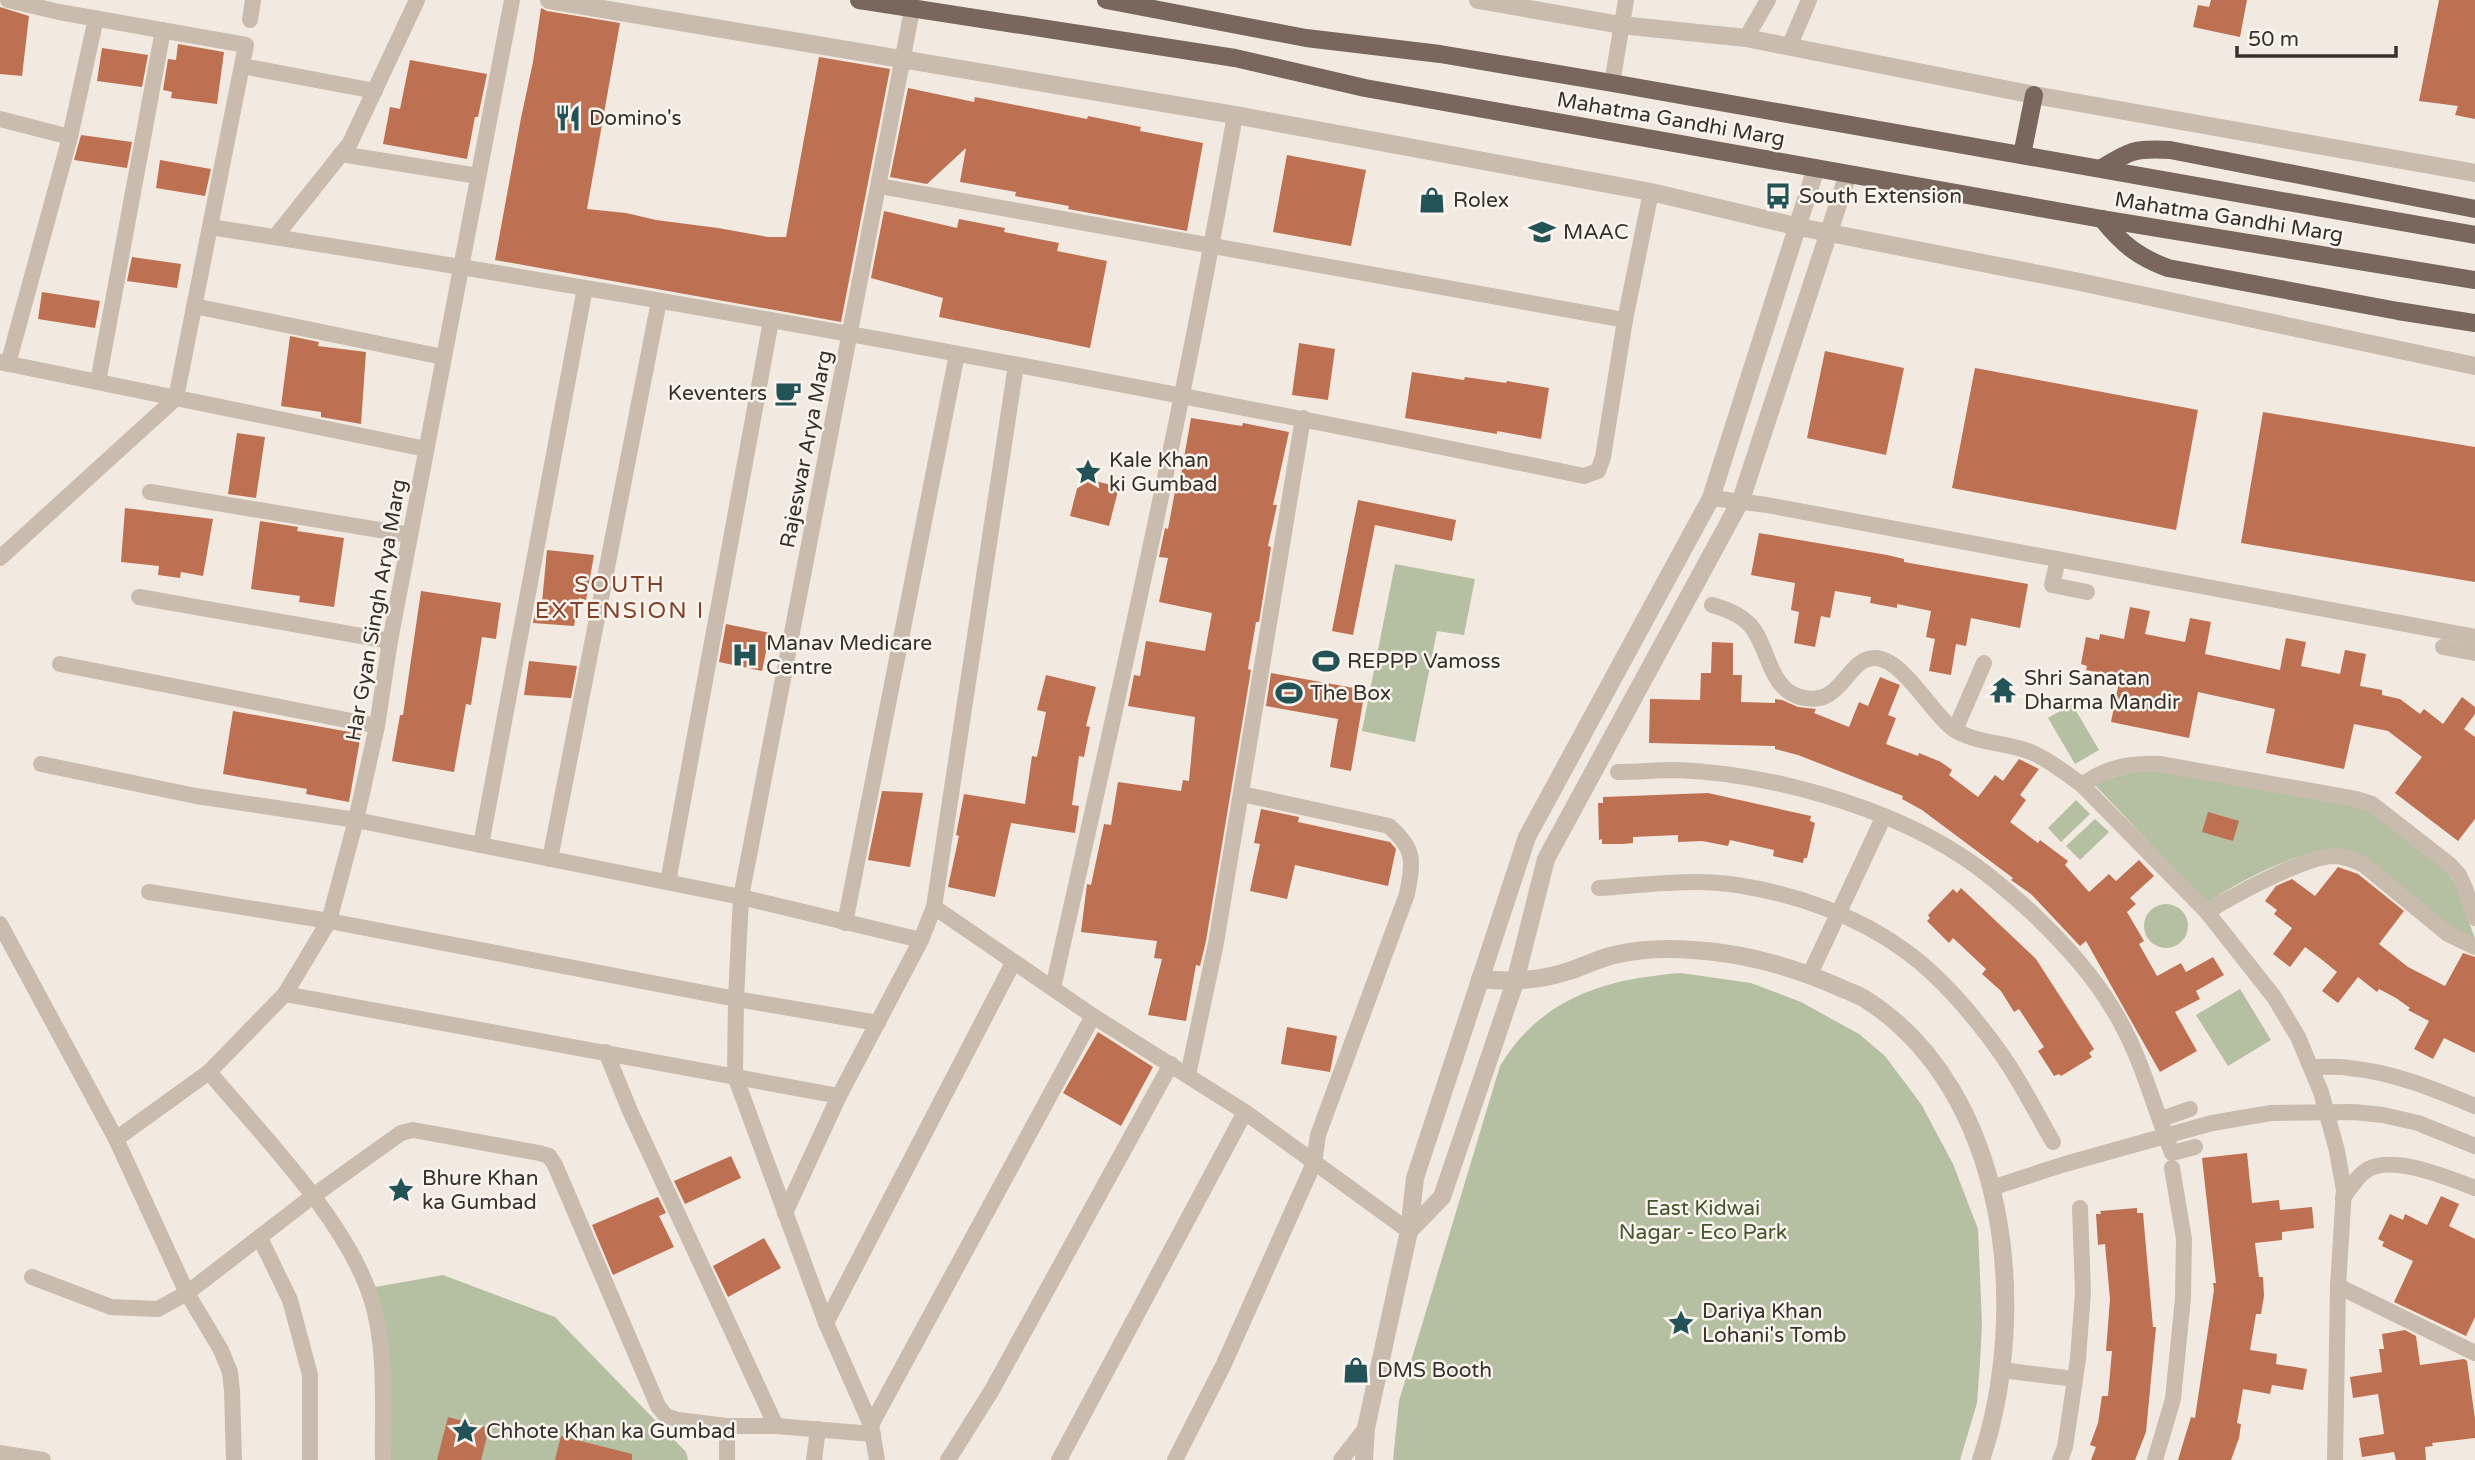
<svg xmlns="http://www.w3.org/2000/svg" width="2475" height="1460" font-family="'Varela Round',sans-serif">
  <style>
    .green { fill: #b4c0a1 }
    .building { fill: #be7052 }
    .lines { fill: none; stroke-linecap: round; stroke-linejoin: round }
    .minor { stroke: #c9bbad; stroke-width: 16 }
    .tertiary { stroke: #c9bbad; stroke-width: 18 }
    .primary { stroke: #79675d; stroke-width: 18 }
    .labels { text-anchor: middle; stroke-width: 5; stroke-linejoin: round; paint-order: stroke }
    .poi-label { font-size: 21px; fill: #38302b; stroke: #f9f4ed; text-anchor: start }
    .street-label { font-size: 21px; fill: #38302b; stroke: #f9f4ed }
    .park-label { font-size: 21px; fill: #465530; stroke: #f9f4ed }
    .neighbourhood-label { font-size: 23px; letter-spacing: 2px; fill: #824129; stroke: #f9f4ed }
  </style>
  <rect width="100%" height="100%" fill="#f2eae0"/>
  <g class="green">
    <polygon points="1395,564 1475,579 1464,635 1437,631 1415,742 1362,731"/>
    <polygon points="2072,704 2099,750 2075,764 2048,718"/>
    <path d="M2136,771L2162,772L2355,806L2372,812L2444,869L2457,886L2475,939L2456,931L2330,849C2292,854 2239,881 2207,903L2093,783Z"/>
    <polygon points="2076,800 2090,814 2061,842 2048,828"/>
    <polygon points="2095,819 2109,832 2080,860 2066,846"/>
    <circle cx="2166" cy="926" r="22"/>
    <path d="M1681,973L1751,983L1801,1002L1859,1034L1885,1056L1921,1104L1953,1164L1978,1229L1982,1323L1980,1363L1977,1403L1960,1460H1393L1399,1401L1500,1066C1542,997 1605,979 1681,973Z"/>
    <polygon points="2240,989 2271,1040 2228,1066 2196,1015"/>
    <polygon points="443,1275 555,1317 686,1452 688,1460 391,1460 384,1341 364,1289"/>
  </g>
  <g class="building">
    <polygon points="2211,0 2247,0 2240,37 2193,27 2198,5 2209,7"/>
    <polygon points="2439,0 2475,0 2475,119 2455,115 2458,106 2419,101"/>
    <polygon points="0,7 29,16 22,76 0,74"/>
    <polygon points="541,8 547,11 620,23 587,209 626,213 656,220 718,228 768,237 786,237 819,57 890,69 841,322 495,260 521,118 533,62"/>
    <polygon points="178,44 224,52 217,104 171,98 172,92 163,90 168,59 176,60"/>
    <polygon points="102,48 148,55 142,87 97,81"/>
    <polygon points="410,60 487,74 478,117 475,117 467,159 383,144 390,107 400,109"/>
    <polygon points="908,88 974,102 975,97 1087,119 1088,116 1141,127 1140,131 1203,143 1187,231 1068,209 1069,206 1015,196 1016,192 960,182 966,148 927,184 890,177"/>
    <polygon points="81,135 132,142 127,168 74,160"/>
    <polygon points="1287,155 1366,170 1351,246 1273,232"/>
    <polygon points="160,160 211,169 205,196 156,188"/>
    <polygon points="884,211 957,228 959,219 1005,228 1004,232 1059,243 1057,251 1107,261 1090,348 939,317 943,298 871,278"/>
    <polygon points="132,257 181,264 177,288 127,281"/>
    <polygon points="42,292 100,301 95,328 38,319"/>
    <polygon points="290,336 319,342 318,346 366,352 361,424 321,417 321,412 281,406"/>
    <polygon points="1299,343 1335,349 1328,400 1292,395"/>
    <polygon points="1825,351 1904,368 1886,455 1807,438"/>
    <polygon points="1975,368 2198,410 2176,530 1952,488"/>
    <polygon points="1412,372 1464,380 1465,377 1506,383 1507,381 1549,388 1541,439 1497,431 1497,434 1405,418"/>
    <polygon points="2263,412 2475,447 2475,582 2241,543"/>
    <polygon points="1191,418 1242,426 1243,423 1289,432 1273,505 1277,505 1268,546 1271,547 1259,622 1256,622 1248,669 1251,670 1206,941 1200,966 1196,965 1186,1021 1148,1015 1162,959 1154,958 1157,941 1081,932 1087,884 1091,885 1104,824 1111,825 1118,782 1181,791 1183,780 1189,781 1195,717 1128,706 1134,675 1140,676 1146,641 1205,651 1212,613 1159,602 1168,558 1159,557 1165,528 1168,529 1175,491 1178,492"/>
    <polygon points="237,433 265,437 256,498 228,494"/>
    <polygon points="1080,477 1119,487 1109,526 1070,516"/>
    <polygon points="1358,500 1456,520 1452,541 1375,525 1353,635 1332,631"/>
    <polygon points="125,508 213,519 203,576 181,572 180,578 158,575 159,566 121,562"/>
    <polygon points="260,521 298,527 297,531 344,538 334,607 299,602 300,596 251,589"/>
    <polygon points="1759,533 1887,555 1904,559 1904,562 2028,584 2020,628 1971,618 1966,646 1956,644 1951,675 1929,671 1935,639 1926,637 1931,611 1897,604 1897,608 1870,603 1871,597 1835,591 1830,618 1821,616 1815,647 1794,643 1799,612 1791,610 1795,583 1751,575"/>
    <polygon points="547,550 594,555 586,600 579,598 574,626 533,623 537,601 542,602"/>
    <polygon points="421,591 501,603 496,639 482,637 471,705 466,704 454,772 392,761 400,715 403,715"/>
    <polygon points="2130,607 2150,611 2145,634 2185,642 2190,618 2211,622 2205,654 2280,670 2286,638 2306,642 2301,666 2321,670 2340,674 2345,650 2366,654 2360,686 2382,690 2382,695 2400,699 2420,714 2424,709 2443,724 2462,697 2475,707 2475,714 2464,729 2475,737 2475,819 2458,841 2395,793 2422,757 2388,731 2354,724 2344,769 2266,753 2275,709 2198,692 2189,738 2111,722 2120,677 2086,670 2087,666 2081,664 2086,637 2099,640 2100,634 2124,639"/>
    <polygon points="726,624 770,633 762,671 719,662"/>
    <polygon points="1712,642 1733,643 1733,675 1742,675 1741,702 1775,703 1775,699 1782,700 1798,707 1816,709 1814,713 1849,727 1859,702 1868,706 1880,677 1900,685 1888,715 1896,718 1886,744 1918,756 1919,753 1941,762 1952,770 1949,775 1978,797 1995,775 2003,781 2019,759 2039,769 2020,795 2026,800 2010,822 2038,843 2040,840 2068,861 2065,865 2089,892 2109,874 2116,881 2139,860 2154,876 2130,898 2136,904 2127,912 2144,941 2139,944 2157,976 2181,963 2186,972 2213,957 2224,975 2196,991 2200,999 2175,1012 2197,1051 2160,1072 2086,941 2080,946 2031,894 2011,880 2013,878 1922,810 1902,799 1903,796 1798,755 1775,749 1775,746 1649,743 1650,699 1700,700 1701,673 1711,673"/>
    <polygon points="529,661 577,666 571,698 524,695"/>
    <polygon points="1271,673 1365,690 1351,771 1330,767 1338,719 1266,706"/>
    <polygon points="1046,675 1096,687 1086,726 1090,727 1084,757 1079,756 1072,805 1079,806 1075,833 1011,823 995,897 948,887 959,836 956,835 964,794 1025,804 1032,756 1037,757 1046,712 1037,710"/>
    <polygon points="233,711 361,734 349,802 306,794 307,789 223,774"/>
    <polygon points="882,791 923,793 910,867 868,860"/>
    <polygon points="1708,793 1811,816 1810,821 1815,823 1807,858 1804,858 1803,863 1773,856 1774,850 1730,840 1728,846 1702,841 1678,842 1678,835 1633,837 1633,843 1623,844 1602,844 1602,839 1599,840 1598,803 1603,803 1603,797"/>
    <polygon points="1261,809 1299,817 1298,822 1390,842 1396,849 1388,886 1295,865 1287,899 1250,891 1260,844 1254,843"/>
    <polygon points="2208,812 2239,821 2233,841 2202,832"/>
    <polygon points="2338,867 2358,874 2404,911 2379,944 2408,967 2445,986 2463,953 2475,957 2475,1053 2444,1038 2433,1059 2414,1049 2429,1021 2408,1010 2410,1008 2396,998 2379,989 2377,992 2358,977 2338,1003 2322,991 2337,972 2321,959 2305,947 2290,967 2273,954 2292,928 2274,914 2277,910 2265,901 2276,886 2292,879 2315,896"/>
    <polygon points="1961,888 2036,959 2094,1049 2089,1053 2092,1057 2061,1076 2059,1074 2054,1076 2038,1051 2044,1047 2019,1009 2014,1012 2001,991 1982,974 1986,969 1953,938 1949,943 1927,921 1930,918 1928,915 1953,889 1957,893"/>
    <polygon points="1287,1027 1337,1036 1330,1072 1281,1064"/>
    <polygon points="1098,1032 1153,1067 1121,1126 1063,1093"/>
    <polygon points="2247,1153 2252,1203 2279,1200 2280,1210 2312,1207 2314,1228 2282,1232 2282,1240 2255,1243 2259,1277 2263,1277 2264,1296 2261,1314 2256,1314 2250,1350 2277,1354 2276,1364 2307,1369 2303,1390 2272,1385 2270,1394 2243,1389 2237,1423 2241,1424 2239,1438 2231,1460 2178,1460 2191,1417 2195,1418 2214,1290 2213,1283 2216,1283 2202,1158"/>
    <polygon points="731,1156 741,1178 685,1204 674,1181"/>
    <polygon points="2441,1196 2459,1204 2449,1226 2475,1239 2475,1317 2466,1336 2394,1302 2413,1261 2382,1246 2384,1242 2378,1239 2390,1214 2403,1220 2405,1214 2427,1225"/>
    <polygon points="658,1197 666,1213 659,1216 674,1247 613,1275 592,1225"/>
    <polygon points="2137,1208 2137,1213 2143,1213 2153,1327 2156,1327 2146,1432 2135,1460 2091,1460 2096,1447 2090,1445 2098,1423 2102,1396 2108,1396 2112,1351 2106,1351 2110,1299 2105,1244 2098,1245 2096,1214 2101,1214 2100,1211"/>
    <polygon points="764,1238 781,1268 728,1297 713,1266"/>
    <polygon points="2405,1330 2416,1336 2420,1365 2464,1359 2467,1361 2475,1419 2475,1438 2432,1443 2433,1446 2425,1447 2426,1460 2396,1460 2394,1452 2362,1457 2359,1438 2384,1434 2381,1413 2378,1394 2353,1398 2350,1377 2382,1372 2379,1349 2384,1349 2382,1334"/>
    <polygon points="448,1417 489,1428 481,1460 437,1460"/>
    <polygon points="561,1436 632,1454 632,1460 555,1460"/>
  </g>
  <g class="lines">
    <g class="minor">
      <polyline points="250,20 253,0"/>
      <polyline points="1746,38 1768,0"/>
      <polyline points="1789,47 1809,0"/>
      <polyline points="242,66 375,91"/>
      <polyline points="1612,83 1626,0"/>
      <polyline points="0,119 70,137 8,364"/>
      <polyline points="70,137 96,18"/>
      <polyline points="341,154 478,176"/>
      <polyline points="879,186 1625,320"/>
      <path d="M210,227C670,298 1128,382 1584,476L1598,471L1603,457L1625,320L1651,192"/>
      <polyline points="275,237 350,143 417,0"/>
      <polyline points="194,306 443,357"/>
      <polyline points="0,362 426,449"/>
      <polyline points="98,382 163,30"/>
      <polyline points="150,492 410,535"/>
      <polyline points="1711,498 1767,505 2475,637"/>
      <polyline points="0,558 176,398 246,45 59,12 8,0"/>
      <polyline points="2058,559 2052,585 2087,592"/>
      <polyline points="139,597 390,641"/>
      <path d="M1712,605C1726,609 1740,614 1750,625C1769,646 1768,688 1800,697C1843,709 1845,658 1875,658C1902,658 1930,711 1952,728C1974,744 2008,742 2033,753C2051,761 2067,774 2082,785"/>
      <polyline points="2443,647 2475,653"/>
      <polyline points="60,664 377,726"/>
      <polyline points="1955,730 1984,663"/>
      <polyline points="41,764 196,796 356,820 741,897 921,940"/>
      <path d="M1618,772C1637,772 1657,770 1676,770C1768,773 1886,806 1963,857C1986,872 2008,891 2029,910C2061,940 2092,973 2114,1011C2141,1055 2153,1105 2172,1153L2195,1147"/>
      <polyline points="481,845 585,288"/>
      <polyline points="550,859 659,301"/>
      <polyline points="668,882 771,321"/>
      <path d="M1599,888C1644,885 1692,878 1737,885C1795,894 1856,915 1904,950C1942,977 1975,1017 2002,1055C2021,1082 2036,1113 2053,1142"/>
      <polyline points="149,892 329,921 736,999 878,1023"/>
      <polyline points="934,907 1093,1016 1245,1112 1409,1231"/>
      <path d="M2207,912C2232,896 2304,857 2333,856C2345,856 2354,860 2364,865L2448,934L2475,947"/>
      <polyline points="845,923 957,354"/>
      <polyline points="0,924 116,1139 187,1293 221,1350 230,1372 232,1391 234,1460"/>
      <polyline points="1810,974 1884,816"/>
      <path d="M1053,988C1118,698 1184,407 1235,115"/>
      <polyline points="285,994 839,1096"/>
      <polyline points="606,1052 630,1111 776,1426"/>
      <path d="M2311,1067C2323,1067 2337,1066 2349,1068C2393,1072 2434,1089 2475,1106"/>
      <path d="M209,1072C262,1135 348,1222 372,1301C387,1351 382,1408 383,1460"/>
      <polyline points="1188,1075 1216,943 1303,418"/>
      <polyline points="2161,1119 2190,1109"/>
      <polyline points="116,1139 209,1072 285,994 329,921 356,820 377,726 390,641 512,0"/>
      <polyline points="1991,1188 2065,1164 2212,1123 2271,1113 2354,1112 2383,1115 2418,1123 2475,1146"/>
      <path d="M2343,1198C2349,1190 2356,1178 2364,1172C2388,1152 2449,1178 2475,1188"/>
      <polyline points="785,1213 839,1096 921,940 934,907 1016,365"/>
      <polyline points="260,1238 290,1300 310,1375 310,1460"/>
      <polyline points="32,1277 111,1307 158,1309 187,1293 313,1196 401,1133 413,1130 539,1153 549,1156 555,1165 658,1406 666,1416 678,1420 727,1426 776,1426 873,1434"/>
      <polyline points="2338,1286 2475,1353"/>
      <polyline points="826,1323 1013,963"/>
      <polyline points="2001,1370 2075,1379"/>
      <polyline points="871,1425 1093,1016"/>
      <polyline points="727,1426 727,1460"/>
      <polyline points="0,1453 43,1460"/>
      <polyline points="814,1460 818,1429"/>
      <polyline points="877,1460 871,1425 826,1323 735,1076 736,999 741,897 912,10"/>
      <polyline points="948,1460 992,1390 1171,1064"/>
      <polyline points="1059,1460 1245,1112"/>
      <path d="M1175,1460L1223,1366L1314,1163L1318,1135L1407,894C1413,861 1416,850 1389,826L1242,794"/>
      <polyline points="1341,1460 1366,1428"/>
      <polyline points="2060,1460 2065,1447 2078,1359 2083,1292 2080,1208"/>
      <polyline points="2155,1460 2173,1399 2183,1298 2184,1239 2172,1168"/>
      <path d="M2335,1460L2338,1286L2344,1190L2337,1151L2321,1092L2298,1037L2274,997L2207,912L2082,785C2106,767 2131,763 2160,764L2356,799L2372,804L2449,864L2459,875L2465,888L2475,918"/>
    </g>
    <g class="tertiary">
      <polyline points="549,0 1235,115 1651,192 1799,227 2075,281 2475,366"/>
      <polyline points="1478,0 1621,25 1746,38 2034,95 2475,173"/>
      <path d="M1480,979C1512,982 1538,981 1569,971C1584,966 1598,959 1614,955C1639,949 1667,948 1693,950C1745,953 1794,967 1841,988C1849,992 1858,994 1865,999C2009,1090 2031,1311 1981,1460"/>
      <polyline points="1409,1231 1442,1197 1515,982 1546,859 1741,500 1848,174"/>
      <polyline points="1364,1460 1366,1428 1409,1231 1415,1178 1527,837 1711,498 1816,168"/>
    </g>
    <g class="primary">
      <polyline points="859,0 1235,58 1365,88 2102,219 2475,280"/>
      <polyline points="1106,0 1306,38 1440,54 1612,83 2475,235"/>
      <polyline points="2022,155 2034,95"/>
      <path d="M2102,168C2131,150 2136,148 2170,150L2475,209"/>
      <path d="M2102,219C2122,244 2138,257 2168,268L2398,311L2475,323"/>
    </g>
  </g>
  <defs>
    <g id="restaurant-bare" transform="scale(2.1)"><path d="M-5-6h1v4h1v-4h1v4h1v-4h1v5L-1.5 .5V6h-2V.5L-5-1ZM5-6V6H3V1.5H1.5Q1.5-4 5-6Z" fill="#235257" stroke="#f9f4ed" stroke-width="2.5" paint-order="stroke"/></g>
    <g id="bus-bare" transform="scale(2.1)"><path d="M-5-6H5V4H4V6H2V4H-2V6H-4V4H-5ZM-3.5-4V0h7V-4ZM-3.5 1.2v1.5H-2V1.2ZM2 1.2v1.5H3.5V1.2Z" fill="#235257" stroke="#f9f4ed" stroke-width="2.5" paint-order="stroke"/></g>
    <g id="shop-bare" transform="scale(2.1)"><path d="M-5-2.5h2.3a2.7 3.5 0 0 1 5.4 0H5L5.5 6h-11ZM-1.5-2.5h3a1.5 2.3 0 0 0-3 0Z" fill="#235257" stroke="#f9f4ed" stroke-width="2.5" paint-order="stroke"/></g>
    <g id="school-bare" transform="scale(2.1)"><path d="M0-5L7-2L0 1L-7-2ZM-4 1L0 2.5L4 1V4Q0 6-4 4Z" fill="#235257" stroke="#f9f4ed" stroke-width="2.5" paint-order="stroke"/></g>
    <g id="cafe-bare" transform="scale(2.1)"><path d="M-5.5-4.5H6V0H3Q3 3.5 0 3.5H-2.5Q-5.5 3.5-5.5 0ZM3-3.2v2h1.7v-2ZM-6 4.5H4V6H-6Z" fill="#235257" stroke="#f9f4ed" stroke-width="2.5" paint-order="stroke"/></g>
    <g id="sight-bare" transform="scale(2.1)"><path d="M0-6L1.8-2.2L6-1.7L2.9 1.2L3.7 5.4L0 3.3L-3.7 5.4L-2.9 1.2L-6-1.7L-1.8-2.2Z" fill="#235257" stroke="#f9f4ed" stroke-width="2.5" paint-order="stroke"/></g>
    <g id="hospital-bare" transform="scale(2.1)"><path d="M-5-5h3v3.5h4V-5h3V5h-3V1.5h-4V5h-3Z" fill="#235257" stroke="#f9f4ed" stroke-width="2.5" paint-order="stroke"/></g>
    <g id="stadium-bare" transform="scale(2.1)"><path d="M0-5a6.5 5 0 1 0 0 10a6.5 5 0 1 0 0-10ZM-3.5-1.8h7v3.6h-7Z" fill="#235257" stroke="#f9f4ed" stroke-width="2.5" paint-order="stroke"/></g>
    <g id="temple-bare" transform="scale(2.1)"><path d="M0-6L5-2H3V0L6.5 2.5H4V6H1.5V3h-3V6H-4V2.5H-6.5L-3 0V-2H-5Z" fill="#235257" stroke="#f9f4ed" stroke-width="2.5" paint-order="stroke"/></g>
  </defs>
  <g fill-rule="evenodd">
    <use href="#restaurant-bare" x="568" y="118"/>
    <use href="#bus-bare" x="1778" y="196"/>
    <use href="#shop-bare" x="1432" y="200"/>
    <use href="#school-bare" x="1542" y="232"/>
    <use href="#cafe-bare" x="788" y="393"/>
    <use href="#sight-bare" x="1088" y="472"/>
    <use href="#hospital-bare" x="745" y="655"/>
    <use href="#stadium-bare" x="1326" y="661"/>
    <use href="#temple-bare" x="2003" y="690"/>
    <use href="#stadium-bare" x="1289" y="693"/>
    <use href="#sight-bare" x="401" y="1190"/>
    <use href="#sight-bare" x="1681" y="1323"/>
    <use href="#shop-bare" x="1356" y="1370"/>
    <use href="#sight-bare" x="465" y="1431"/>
  </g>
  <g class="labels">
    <g class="poi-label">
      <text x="589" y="125">Domino's</text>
      <text x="1799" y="203">South Extension</text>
      <text x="1453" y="207">Rolex</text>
      <text x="1563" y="239">MAAC</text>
      <text x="767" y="400" text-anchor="end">Keventers</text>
      <text x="1109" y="467">Kale Khan<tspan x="1109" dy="24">ki Gumbad</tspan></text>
      <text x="766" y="650">Manav Medicare<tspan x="766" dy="24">Centre</tspan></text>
      <text x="1347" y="668">REPPP Vamoss</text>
      <text x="2024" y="685">Shri Sanatan<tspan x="2024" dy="24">Dharma Mandir</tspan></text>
      <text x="1310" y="700">The Box</text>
      <text x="422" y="1185">Bhure Khan<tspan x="422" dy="24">ka Gumbad</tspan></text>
      <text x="1702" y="1318">Dariya Khan<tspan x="1702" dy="24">Lohani's Tomb</tspan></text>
      <text x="1377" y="1377">DMS Booth</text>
      <text x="486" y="1438">Chhote Khan ka Gumbad</text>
    </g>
    <g class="street-label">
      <text transform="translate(1671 119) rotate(10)" y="7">Mahatma Gandhi Marg</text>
      <text transform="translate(2229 217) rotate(9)" y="7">Mahatma Gandhi Marg</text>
      <text transform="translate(806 449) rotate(-79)" y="7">Rajeswar Arya Marg</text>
      <text transform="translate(376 610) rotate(-80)" y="7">Har Gyan Singh Arya Marg</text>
    </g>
    <g class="park-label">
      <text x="1703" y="1215">East Kidwai<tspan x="1703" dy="24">Nagar - Eco Park</tspan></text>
    </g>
    <g class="neighbourhood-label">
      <text x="620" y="592">SOUTH<tspan x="620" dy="26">EXTENSION I</tspan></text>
    </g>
  </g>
  <path d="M2237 46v10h159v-10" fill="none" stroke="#38302b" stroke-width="3.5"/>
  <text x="2248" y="46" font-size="21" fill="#38302b" stroke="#f9f4ed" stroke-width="5" paint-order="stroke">50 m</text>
</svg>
